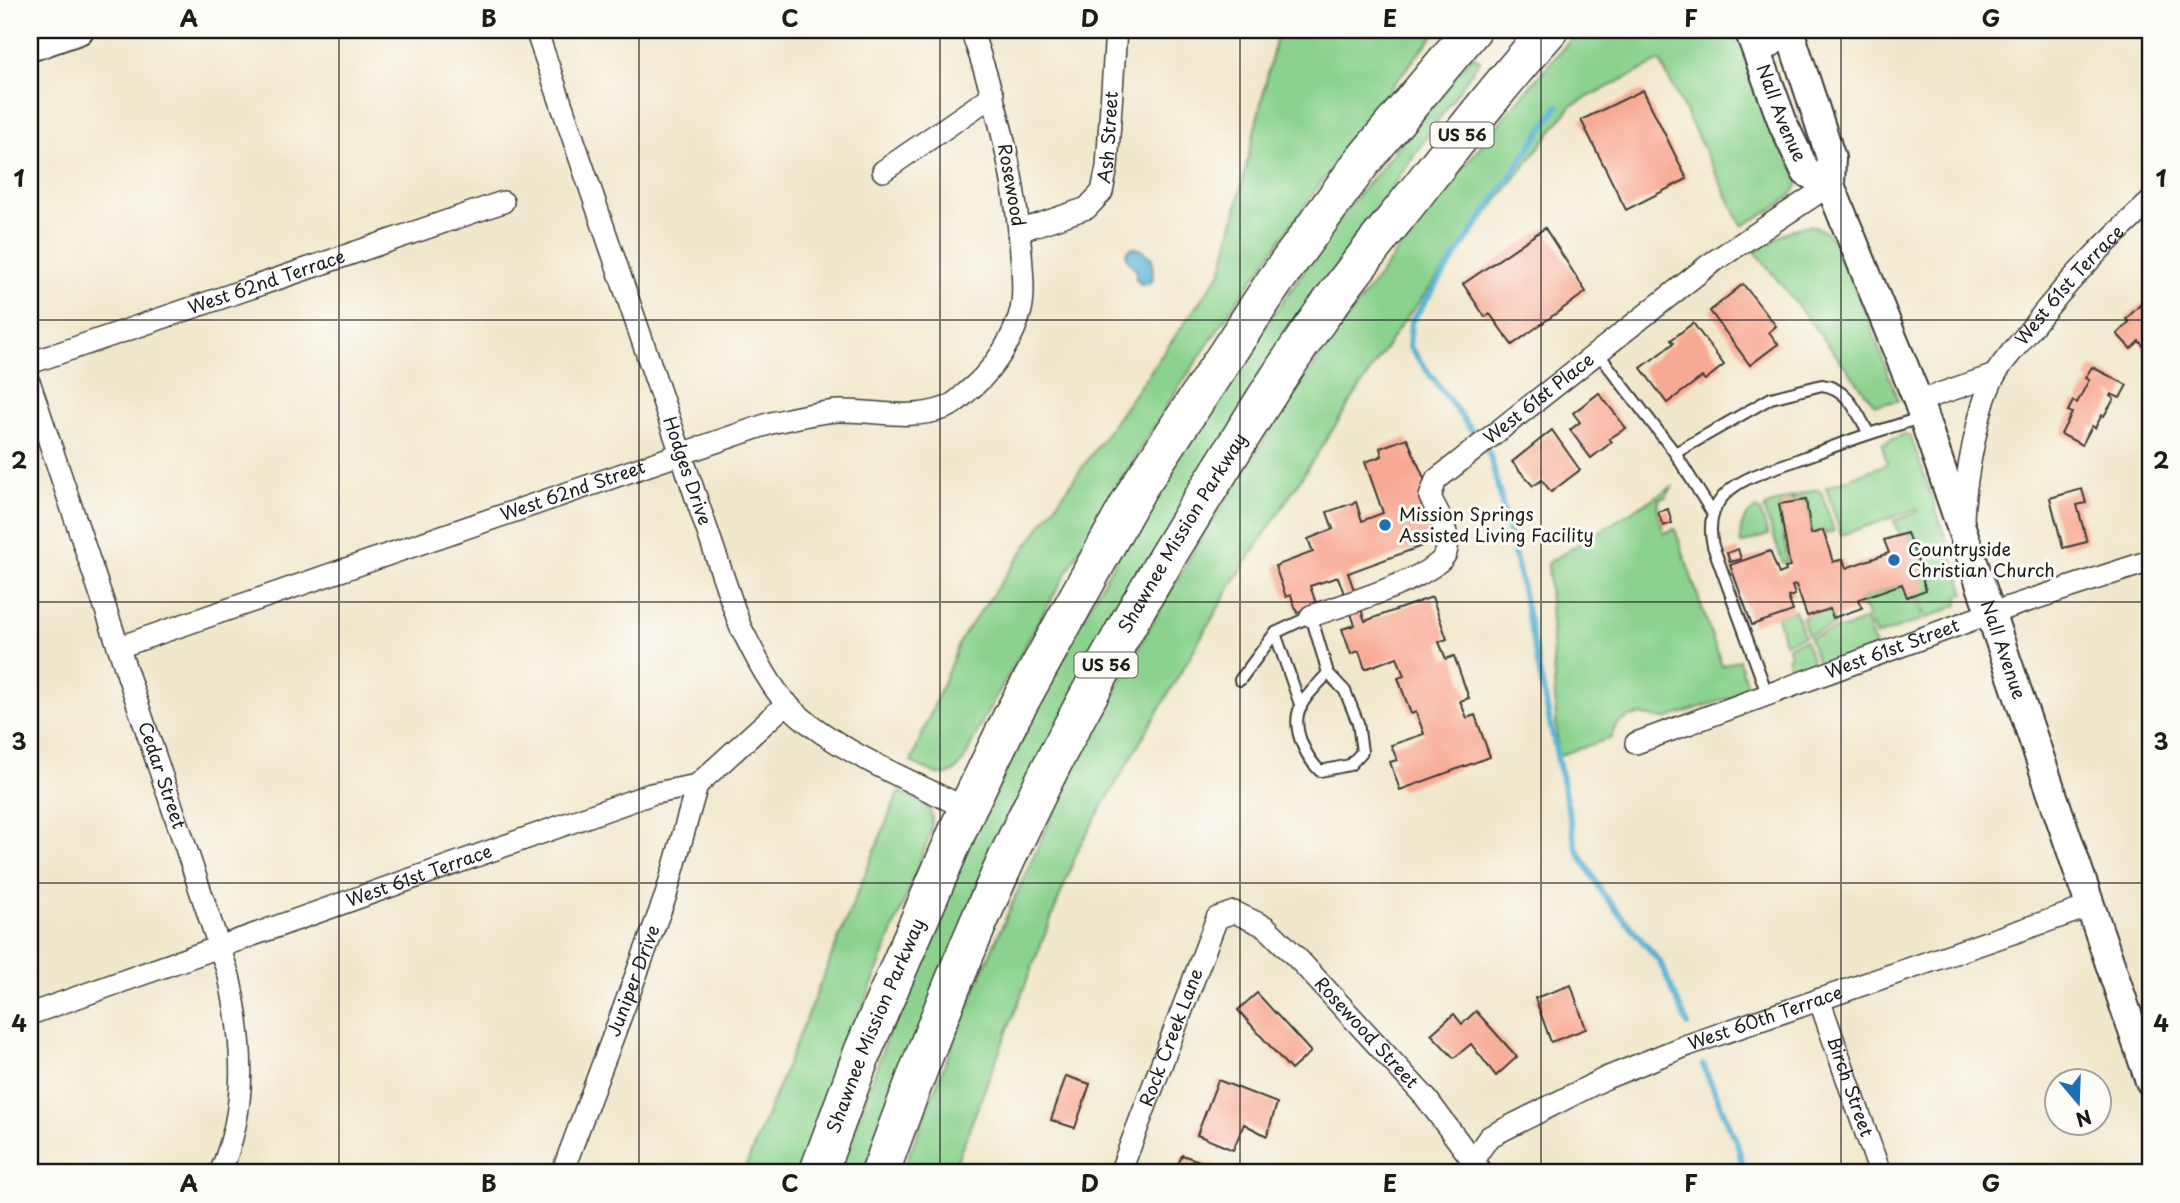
<svg xmlns="http://www.w3.org/2000/svg" width="2180" height="1203" font-family="'Playpen Sans',sans-serif">
  <style>
    .green { fill: #8ad28d; stroke: #537754; stroke-width: 2 }
    .water { fill: #56b3d4; stroke: #396878; stroke-width: 2 }
    .lines { fill: none; stroke-linecap: round; stroke-linejoin: round }
    .stream { stroke: #56b3d4; stroke-width: 6 }
    .building { fill: #f8a993 }
    .lane-casing { stroke: #3c3a36; stroke-width: 14 }
    .street-casing { stroke: #3c3a36; stroke-width: 24 }
    .secondary-casing { stroke: #3c3a36; stroke-width: 32 }
    .highway-casing { stroke: #3c3a36; stroke-width: 40 }
    .lane { stroke: #fff; stroke-width: 10 }
    .street { stroke: #fff; stroke-width: 21 }
    .secondary { stroke: #fff; stroke-width: 28 }
    .highway { stroke: #fff; stroke-width: 37 }
    .grid { fill: none; stroke: #1c1c1c; stroke-width: 2; stroke-opacity: 0.55 }
    .poi-dot { fill: #1f6fb2; stroke: #fdfcf7; stroke-width: 2.5 }
    .labels { text-anchor: middle; stroke-width: 6; stroke-linejoin: round; paint-order: stroke }
    .shield { fill: #fdfcf7; stroke: #605f5e; stroke-width: 2 }
    .shield-label { font-size: 16px; font-weight: bold; fill: #1c1c1c }
    .street-label { font-size: 18px; fill: #1c1c1c; stroke: #fdfcf7 }
    .poi-label { font-size: 18px; fill: #1c1c1c; stroke: #fdfcf7; text-anchor: start }
    .neatline { fill: none; stroke: #1c1c1c; stroke-width: 2.5 }
    .grid-label { font-size: 23px; text-anchor: middle; font-weight: bold; fill: #1c1c1c }
  </style>
  <rect width="100%" height="100%" fill="#fdfcf7"/>
  <filter id="ink" filterUnits="userSpaceOnUse"><feTurbulence type="fractalNoise" baseFrequency=".0143" numOctaves="2"/><feDisplacementMap in="SourceGraphic" scale="14" xChannelSelector="R" yChannelSelector="G"/><feConvolveMatrix kernelMatrix="1 2 1 2 8 2 1 2 1" color-interpolation-filters="sRGB"/></filter>
  <filter id="wash" filterUnits="userSpaceOnUse"><feTurbulence type="fractalNoise" baseFrequency=".00686" numOctaves="4" result="noise"/><feDisplacementMap in="SourceGraphic" scale="28" xChannelSelector="R" yChannelSelector="G"/><feGaussianBlur stdDeviation="1.57" result="paint"/><feColorMatrix in="noise" values="0 0 0 0 0 0 0 0 0 0 0 0 0 0 0 0 0 1.4 0 .05"/><feComposite in="paint" operator="in"/></filter>
  <g filter="url(#wash)">
    <rect width="100%" height="100%" fill="#f1e7cc"/>
    <g class="green">
      <polygon points="1278,30 1438,30 1377,104 1231,310 1167,405 1072,563 984,718 963,762 955,771 947,775 939,775 911,762 961,639 1222,270"/>
      <path d="M1579,30H1739L1799,183C1788,205 1762,214 1742,226L1660,61L1572,105L1400,326L1231,586L1079,847L952,1173H902C963,1014 1028,857 1107,706C1234,461 1397,236 1579,30Z"/>
      <polygon points="1472,56 1480,60 1278,351 864,1173 837,1173 897,1011 976,830 1087,610 1182,447 1343,214"/>
      <polygon points="1809,225 1827,232 1839,252 1869,321 1898,401 1875,405 1755,251 1791,230"/>
      <polygon points="1904,434 1911,437 1965,594 1959,595 1958,605 1927,618 1918,593 1922,578 1924,576 1907,533 1900,535 1894,521 1918,512 1917,509 1841,535 1826,487 1887,464 1882,444"/>
      <polygon points="1673,486 1666,497 1659,499 1658,512 1664,533 1675,529 1722,666 1739,660 1749,691 1665,719 1642,715 1628,717 1616,725 1611,738 1558,756 1548,563"/>
      <polygon points="1816,489 1821,492 1834,531 1825,534 1823,530 1811,534 1806,500 1795,502 1793,497"/>
      <polygon points="1791,497 1793,502 1779,505 1788,561 1783,563 1764,509 1767,506"/>
      <path d="M1755,509L1760,511L1768,535L1741,544C1739,530 1742,517 1755,509Z"/>
      <polygon points="1902,584 1915,594 1924,619 1876,636 1865,608 1862,608 1859,599"/>
      <polygon points="1830,609 1835,625 1808,635 1802,617"/>
      <polygon points="1795,610 1804,636 1784,643 1777,616"/>
      <polygon points="1866,619 1875,647 1819,666 1809,638 1839,628 1845,629"/>
      <polygon points="1805,640 1815,668 1792,676 1787,657 1790,656 1788,646"/>
      <path d="M899,791C922,802 938,805 930,835L799,1173H743Z"/>
    </g>
    <polygon class="water" points="1133,247 1142,250 1152,258 1153,280 1147,284 1141,284 1136,279 1136,270 1126,257 1127,251"/>
    <g class="lines">
      <g class="stream">
        <polyline points="1558,106 1411,322 1409,346 1490,455 1518,569 1576,847 1603,894 1660,962 1688,1025"/>
        <polyline points="1703,1065 1737,1143 1745,1173"/>
      </g>
    </g>
    <g id="blocks">
      <g class="building">
        <polygon points="1643,90 1687,179 1626,210 1581,120"/>
        <polygon points="1545,228 1586,292 1512,345 1490,314 1485,317 1463,284"/>
        <polygon points="1743,284 1776,326 1769,332 1778,344 1750,365 1710,311"/>
        <polygon points="2150,285 2150,347 2147,350 2139,341 2131,349 2117,334 2129,322 2126,319 2147,298 2142,293"/>
        <polygon points="1693,323 1724,365 1705,380 1702,377 1667,403 1641,368 1674,343 1671,340"/>
        <polygon points="2092,367 2127,385 2120,398 2111,394 2110,396 2114,399 2104,416 2102,415 2095,428 2092,426 2082,445 2061,434 2072,413 2068,411 2073,401 2077,403 2089,380 2085,378"/>
        <polygon points="1599,393 1626,428 1609,439 1612,442 1591,458 1570,430 1580,422 1573,413"/>
        <polygon points="1552,430 1580,470 1551,492 1542,480 1533,486 1512,462"/>
        <polygon points="1407,438 1426,483 1444,538 1348,573 1365,621 1432,597 1447,639 1439,642 1446,659 1454,656 1469,698 1460,701 1467,718 1475,715 1490,757 1400,790 1390,762 1397,760 1391,745 1424,734 1416,712 1411,714 1398,678 1404,676 1397,657 1365,669 1359,651 1351,654 1342,629 1355,625 1338,577 1310,586 1317,606 1297,613 1291,595 1286,597 1275,566 1313,552 1308,539 1333,529 1327,512 1356,502 1362,521 1383,513 1365,462 1382,456 1380,448"/>
        <polygon points="2082,489 2086,503 2077,505 2087,542 2063,548 2050,498"/>
        <polygon points="1806,500 1811,534 1823,530 1833,562 1843,559 1846,568 1889,553 1884,540 1907,533 1924,577 1922,578 1926,590 1907,597 1902,584 1859,599 1862,608 1833,618 1830,609 1807,616 1796,585 1792,586 1795,595 1788,597 1793,611 1752,625 1730,565 1770,551 1779,574 1786,571 1785,568 1790,567 1779,504"/>
        <polygon points="1668,509 1672,523 1663,526 1658,512"/>
        <polygon points="1738,549 1741,559 1730,562 1727,553"/>
        <polygon points="1571,985 1586,1029 1551,1042 1535,998"/>
        <polygon points="1257,993 1311,1052 1291,1070 1238,1010"/>
        <polygon points="1476,1011 1517,1057 1496,1076 1471,1044 1454,1058 1431,1034 1454,1014 1462,1024"/>
        <polygon points="1066,1076 1090,1084 1075,1128 1051,1120"/>
        <polygon points="1218,1080 1277,1103 1267,1136 1244,1124 1233,1150 1197,1135"/>
        <polygon points="1182,1155 1234,1173 1175,1173"/>
      </g>
    </g>
  </g>
  <g filter="url(#ink)">
    <use href="#blocks" fill-opacity="0" stroke="#3c3a36" stroke-width="2"/>
    <g class="lines">
      <g class="lane-casing">
        <g id="lane">
          <path d="M1598,353L1675,453L1771,398L1822,385C1848,388 1858,414 1869,434L1923,417"/>
          <polyline points="1675,453 1713,514"/>
          <polyline points="1275,633 1301,707"/>
          <path d="M1240,680L1275,633L1311,616L1328,673L1345,691L1358,723L1362,752L1350,765L1320,771C1307,758 1294,734 1298,714C1301,699 1319,684 1328,673"/>
          <path d="M1768,696L1713,546C1699,487 1756,475 1797,460C1821,451 1845,442 1869,434"/>
        </g>
      </g>
      <g class="street-casing">
        <g id="street">
          <path id="s1" d="M536,30L740,626C754,653 767,682 787,704C829,748 912,781 967,809"/>
          <polyline points="1760,55 1792,30"/>
          <polyline points="883,171 993,95"/>
          <path id="s2" d="M1019,231L1087,208L1102,192L1107,167L1116,30"/>
          <path id="s3" d="M30,363L503,202"/>
          <path id="s4" d="M30,384L229,976C244,1045 248,1107 220,1173"/>
          <polyline points="1918,401 1995,375"/>
          <path id="s5" d="M1963,524C1963,490 1978,406 1994,377C2002,361 2018,346 2029,331C2068,281 2103,244 2150,202"/>
          <path id="s6" d="M1311,616C1337,607 1437,577 1446,553C1452,534 1438,513 1430,497L1436,480L1710,264L1830,185"/>
          <path id="s7" d="M119,647L771,423C794,418 816,412 839,411C876,410 909,421 945,408C955,405 965,393 974,386C995,367 1014,338 1021,310C1025,291 1022,271 1021,252C1015,176 997,101 971,30"/>
          <path id="s8" d="M1636,743L1991,613L2150,561"/>
          <path id="s9" d="M1819,999L1880,1173"/>
          <path id="s10" d="M30,1014L651,794L697,785L787,703"/>
          <path id="s11" d="M562,1173L666,895L697,785"/>
          <path id="s12" d="M1120,1173L1217,918L1234,912L1266,927L1301,962L1426,1098L1482,1173"/>
          <path id="s13" d="M1464,1173L1489,1137L1606,1078L1688,1045L2091,906"/>
        </g>
      </g>
      <g class="secondary-casing">
        <g id="secondary">
          <path id="s14" d="M1749,30L1784,126L1806,172L1830,185"/>
          <path id="s15" d="M1789,30L1831,158L1830,185L1918,401L2150,1081"/>
          <polyline points="30,47 79,30"/>
        </g>
      </g>
      <g class="highway-casing">
        <g id="highway">
          <path id="s16" d="M818,1173L863,1051L967,809L1012,716L1138,488L1275,281L1362,162L1472,30"/>
          <path id="s17" d="M880,1173C935,1023 995,872 1070,730C1117,641 1167,554 1221,469C1258,409 1296,348 1339,291C1367,253 1397,217 1426,180C1466,129 1506,78 1549,30"/>
        </g>
      </g>
      <use href="#lane" class="lane"/>
      <use href="#street" class="street"/>
      <use href="#secondary" class="secondary"/>
      <use href="#highway" class="highway"/>
    </g>
  </g>
  <path class="grid" d="M339,30V1173M639,30V1173M940,30V1173M1240,30V1173M1541,30V1173M1841,30V1173M30,320H2150M30,602H2150M30,883H2150"/>
  <g class="poi-dot">
    <circle cx="1385" cy="525" r="7"/>
    <circle cx="1894" cy="560" r="7"/>
  </g>
  <g class="labels">
    <g class="shield">
      <rect x="1430.5" y="122.5" width="63" height="25" rx="5"/>
      <rect x="1074.5" y="652.5" width="63" height="25" rx="5"/>
    </g>
    <g class="shield-label">
      <text x="1462" y="141">US 56</text>
      <text x="1106" y="671">US 56</text>
    </g>
    <g class="street-label">
      <text dy="6" stroke="none"><textPath href="#s14" startOffset="89">Nall Avenue</textPath></text>
      <text dy="6" stroke="none"><textPath href="#s2" startOffset="149">Ash Street</textPath></text>
      <text transform="translate(1011 185) rotate(80)" y="6">Rosewood</text>
      <text dy="6" stroke="none"><textPath href="#s3" startOffset="250">West 62nd Terrace</textPath></text>
      <text dy="6" stroke="none"><textPath href="#s5" startOffset="270">West 61st Terrace</textPath></text>
      <text dy="6" stroke="none"><textPath href="#s6" startOffset="360">West 61st Place</textPath></text>
      <text dy="6" stroke="none"><textPath href="#s1" startOffset="466">Hodges Drive</textPath></text>
      <text dy="6" stroke="none"><textPath href="#s7" startOffset="480">West 62nd Street</textPath></text>
      <text dy="6" stroke="none"><textPath href="#s17" startOffset="709">Shawnee Mission Parkway</textPath></text>
      <text dy="6" stroke="none"><textPath href="#s8" startOffset="273">West 61st Street</textPath></text>
      <text dy="6" stroke="none"><textPath href="#s15" startOffset="658">Nall Avenue</textPath></text>
      <text dy="6" stroke="none"><textPath href="#s4" startOffset="413">Cedar Street</textPath></text>
      <text dy="6" stroke="none"><textPath href="#s10" startOffset="413">West 61st Terrace</textPath></text>
      <text dy="6" stroke="none"><textPath href="#s11" startOffset="205">Juniper Drive</textPath></text>
      <text dy="6" stroke="none"><textPath href="#s13" startOffset="345">West 60th Terrace</textPath></text>
      <text dy="6" stroke="none"><textPath href="#s16" startOffset="158">Shawnee Mission Parkway</textPath></text>
      <text dy="6" stroke="none"><textPath href="#s12" startOffset="472">Rosewood Street</textPath></text>
      <text dy="6" stroke="none"><textPath href="#s12" startOffset="145">Rock Creek Lane</textPath></text>
      <text dy="6" stroke="none"><textPath href="#s9" startOffset="93">Birch Street</textPath></text>
    </g>
    <g class="poi-label">
      <text x="1399" y="521">Mission Springs<tspan x="1399" dy="21">Assisted Living Facility</tspan></text>
      <text x="1908" y="556">Countryside<tspan x="1908" dy="21">Christian Church</tspan></text>
    </g>
  </g>
  <rect width="2180" height="1203" fill="none" stroke="#fdfcf7" stroke-width="77"/>
  <g transform="translate(2078 1102) rotate(161)"><circle r="33" fill="#fdfcf7" stroke="#a3a29f" stroke-width="2"/>
  <path d="M0-5L12 26L0 18L-12 26Z" fill="#1f6fb2"/>
  <text y="-10" font-size="19" font-weight="bold" text-anchor="middle" fill="#1c1c1c">N</text>
  </g>
  <rect x="38" y="38" width="2104" height="1126" class="neatline"/>
  <g class="grid-label">
    <text x="189" y="27">A</text>
    <text x="489" y="27">B</text>
    <text x="790" y="27">C</text>
    <text x="1090" y="27">D</text>
    <text x="1390" y="27">E</text>
    <text x="1691" y="27">F</text>
    <text x="1991" y="27">G</text>
    <text x="19" y="187">1</text>
    <text x="2161" y="187">1</text>
    <text x="19" y="469">2</text>
    <text x="2161" y="469">2</text>
    <text x="19" y="750">3</text>
    <text x="2161" y="750">3</text>
    <text x="19" y="1032">4</text>
    <text x="2161" y="1032">4</text>
    <text x="189" y="1192">A</text>
    <text x="489" y="1192">B</text>
    <text x="790" y="1192">C</text>
    <text x="1090" y="1192">D</text>
    <text x="1390" y="1192">E</text>
    <text x="1691" y="1192">F</text>
    <text x="1991" y="1192">G</text>
  </g>
</svg>
